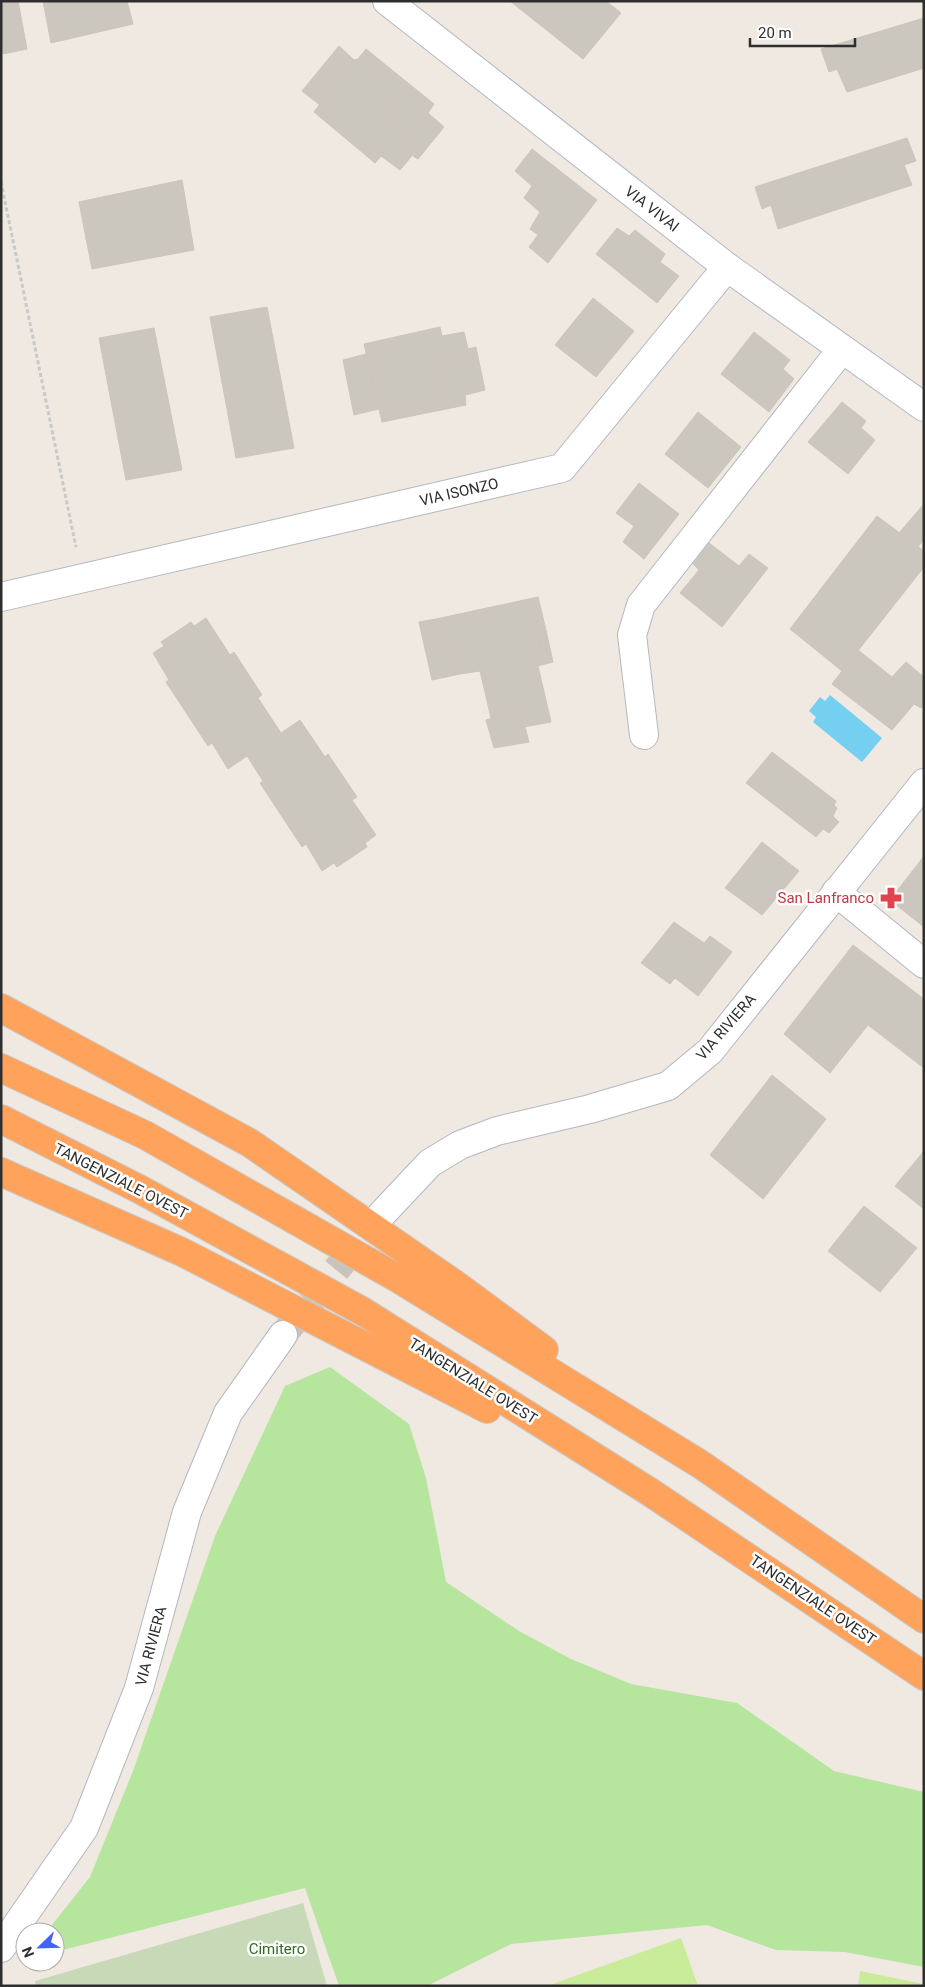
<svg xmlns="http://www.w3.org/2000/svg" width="925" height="1987" font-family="Roboto,sans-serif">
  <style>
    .green { fill: #b6e59e }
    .cemetery { fill: #c8d9b8 }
    .pitch { fill: #c9ec9a }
    .water { fill: #75cff0 }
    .building { fill: #cbc7bf; stroke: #cbc5ba }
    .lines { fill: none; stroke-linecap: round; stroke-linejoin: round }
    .minor-tunnel { stroke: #c8c4bd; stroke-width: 28; stroke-dasharray: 28 14; stroke-linecap: butt }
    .minor-casing { stroke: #b4b7c1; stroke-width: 30 }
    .highway-casing { stroke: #c9c9c9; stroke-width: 30 }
    .path { stroke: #c9c9c9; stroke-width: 3; stroke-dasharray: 4 2.5; stroke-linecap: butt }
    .minor { stroke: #fff; stroke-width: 28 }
    .highway { stroke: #ffa35c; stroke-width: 28 }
    .labels { text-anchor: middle; stroke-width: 5; stroke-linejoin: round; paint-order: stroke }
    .street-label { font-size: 15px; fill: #2e2e2e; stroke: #fff }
    .health-label { font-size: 15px; fill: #be3a42; stroke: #fff; text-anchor: end }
    .park-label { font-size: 15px; fill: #2c6e1b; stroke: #fff }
  </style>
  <rect width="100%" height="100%" fill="#efe9e1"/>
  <polygon class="green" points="330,1367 409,1424 426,1478 446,1582 519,1631 571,1659 631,1684 737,1703 834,1771 924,1792 924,1967 845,1952 776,1950 707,1925 511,1944 427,1986 339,1986 305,1888 55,1952 55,1932 48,1932 48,1930 90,1877 133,1771 215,1536 285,1386"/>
  <polygon class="cemetery" points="303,1903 327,1986 36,1986 35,1981"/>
  <g class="pitch">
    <polygon points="681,1938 698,1986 547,1986"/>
    <polygon points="860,1971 924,1984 924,1986 858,1986"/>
  </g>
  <polygon class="water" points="830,695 882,738 862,762 813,722 816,717 809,711 820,697 825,701"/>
  <g class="building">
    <polygon points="1,1 18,1 27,49 3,54"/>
    <polygon points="43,1 127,1 133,24 51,43"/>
    <polygon points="510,1 606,1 621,13 583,59"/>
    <polygon points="924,18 924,68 847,92 837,69 829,72 821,49"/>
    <polygon points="339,46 354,60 320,105 302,91"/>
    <polygon points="366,49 434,104 428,113 444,127 418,159 413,156 421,145 392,122 399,110 391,104 402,87 386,73 381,79 358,59"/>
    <polygon points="358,59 381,79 386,73 402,87 391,104 399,110 392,122 421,145 400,170 381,156 375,163 314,112 354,60"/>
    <polygon points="907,138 916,161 904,165 912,185 778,229 771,205 762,209 755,187"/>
    <polygon points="532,149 597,200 558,250 530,229 540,212 524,198 532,186 515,171"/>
    <polygon points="182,180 194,250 92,269 79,202"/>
    <polygon points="617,228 629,236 635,230 665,254 660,262 679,276 657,303 596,254"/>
    <polygon points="538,235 558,250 548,263 529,247"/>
    <polygon points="593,298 634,331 596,377 555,345"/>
    <polygon points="267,307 294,448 236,458 210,317"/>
    <polygon points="440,327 442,336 464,332 468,349 476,347 478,357 434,367 437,381 431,386 435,405 416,409 411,403 379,409 364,344"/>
    <polygon points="154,328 182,470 126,480 99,338"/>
    <polygon points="754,332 790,360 783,369 794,379 769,412 721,374"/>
    <polygon points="366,354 379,409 354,415 343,360"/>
    <polygon points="478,357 485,390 465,395 466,405 382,422 379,409 411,403 416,409 435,405 431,386 437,381 434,367"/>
    <polygon points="842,402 866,421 861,428 875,440 848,474 808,442"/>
    <polygon points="698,412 741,447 708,488 665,454"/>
    <polygon points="639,483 679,514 644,559 623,542 634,526 616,513"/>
    <polygon points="924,504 924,539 918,547 899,533"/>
    <polygon points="877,516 924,551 924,567 842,671 790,629"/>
    <polygon points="709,543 739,566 749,554 768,568 722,627 680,593 699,570 693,564"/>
    <polygon points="538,597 545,626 537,628 545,664 538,666 551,722 518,728 512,713 491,718 480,671 460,674 455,654 444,655 436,619"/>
    <polygon points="206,618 230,655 234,652 262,695 258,698 281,733 300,720 325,757 328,754 357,797 352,800 376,835 365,843 367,847 337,867 334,863 322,871 306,844 302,847 260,783 263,781 247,756 228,769 212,743 208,746 166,682 169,680 153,653 164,646 161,642 191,622 194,626"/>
    <polygon points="436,619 444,655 455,654 460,674 432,680 419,622"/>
    <polygon points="545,626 553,662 545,664 537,628"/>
    <polygon points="858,650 892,677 906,662 924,677 924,705 921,708 914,704 892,730 832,684"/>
    <polygon points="512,713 518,728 525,727 529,742 494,748 486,720"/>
    <polygon points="772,752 836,801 834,805 837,808 833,816 839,822 829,833 823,829 816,837 746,783"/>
    <polygon points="762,842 799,871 762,915 725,888"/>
    <polygon points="924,856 924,927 890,900"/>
    <polygon points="674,922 704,943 670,984 641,963"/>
    <polygon points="710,936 732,952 698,996 675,978"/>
    <polygon points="853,945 924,999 924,1068 868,1025 830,1073 784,1034"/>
    <polygon points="772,1075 826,1119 763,1199 710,1155"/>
    <polygon points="924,1151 924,1209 895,1186"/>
    <polygon points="864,1206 917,1248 880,1292 828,1251"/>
  </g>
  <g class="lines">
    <polyline class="minor-tunnel" points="283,1335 382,1214"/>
    <g class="minor-casing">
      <g id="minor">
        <polyline points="387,1 727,267 924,407"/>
        <polyline points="1,597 562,468 727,267"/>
        <polyline points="644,735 632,635 641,605 842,349"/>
        <polyline points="836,892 924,964"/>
        <polyline points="382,1214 430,1163 460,1145 497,1131 590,1109 668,1086 710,1051 924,783"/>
        <polyline points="1,1948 84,1828 139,1688 187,1512 228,1413 283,1335"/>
      </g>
    </g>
    <g class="highway-casing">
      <g id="highway">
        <polyline points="1,1008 250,1143 456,1285 544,1350"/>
        <polyline points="1,1068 145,1135 399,1279 700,1464 924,1619"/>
        <polyline points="1,1119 141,1190 362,1311 650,1492 924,1676"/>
        <polyline points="1,1172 182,1252 487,1409"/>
      </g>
    </g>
    <polyline class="path" points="1,182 76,547"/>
    <use href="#minor" class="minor"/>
    <use href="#highway" class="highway"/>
  </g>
  <defs>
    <g id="pharmacy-bare" transform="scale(1.725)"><path d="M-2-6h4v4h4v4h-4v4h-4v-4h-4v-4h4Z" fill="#e0444e" stroke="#fff" stroke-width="2.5" paint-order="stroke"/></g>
  </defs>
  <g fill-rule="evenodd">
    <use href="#pharmacy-bare" x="891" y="898"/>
  </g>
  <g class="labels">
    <g class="street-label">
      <text transform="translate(652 209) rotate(38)" y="5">VIA VIVAI</text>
      <text transform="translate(459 492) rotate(-13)" y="5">VIA ISONZO</text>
      <text transform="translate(726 1027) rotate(-49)" y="5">VIA RIVIERA</text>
      <text transform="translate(121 1181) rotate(27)" y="5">TANGENZIALE OVEST</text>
      <text transform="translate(473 1381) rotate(32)" y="5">TANGENZIALE OVEST</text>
      <text transform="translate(813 1600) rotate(34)" y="5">TANGENZIALE OVEST</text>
      <text transform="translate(151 1646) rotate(-75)" y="5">VIA RIVIERA</text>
    </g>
    <g class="health-label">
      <text x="874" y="903">San Lanfranco</text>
    </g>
    <g class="park-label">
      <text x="277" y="1954">Cimitero</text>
    </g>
  </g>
  <rect width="925" height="1987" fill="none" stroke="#2e2e2e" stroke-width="5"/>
  <g transform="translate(40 1947) rotate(247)"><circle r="24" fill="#ffffff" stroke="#ababab"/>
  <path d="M0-4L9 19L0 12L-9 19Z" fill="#4264fb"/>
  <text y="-8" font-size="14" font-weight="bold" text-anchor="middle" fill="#2e2e2e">N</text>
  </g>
  <path d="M750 38v8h105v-8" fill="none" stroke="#2e2e2e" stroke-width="2.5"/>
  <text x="758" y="38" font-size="15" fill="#2e2e2e" stroke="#ffffff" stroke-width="4" paint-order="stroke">20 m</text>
</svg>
